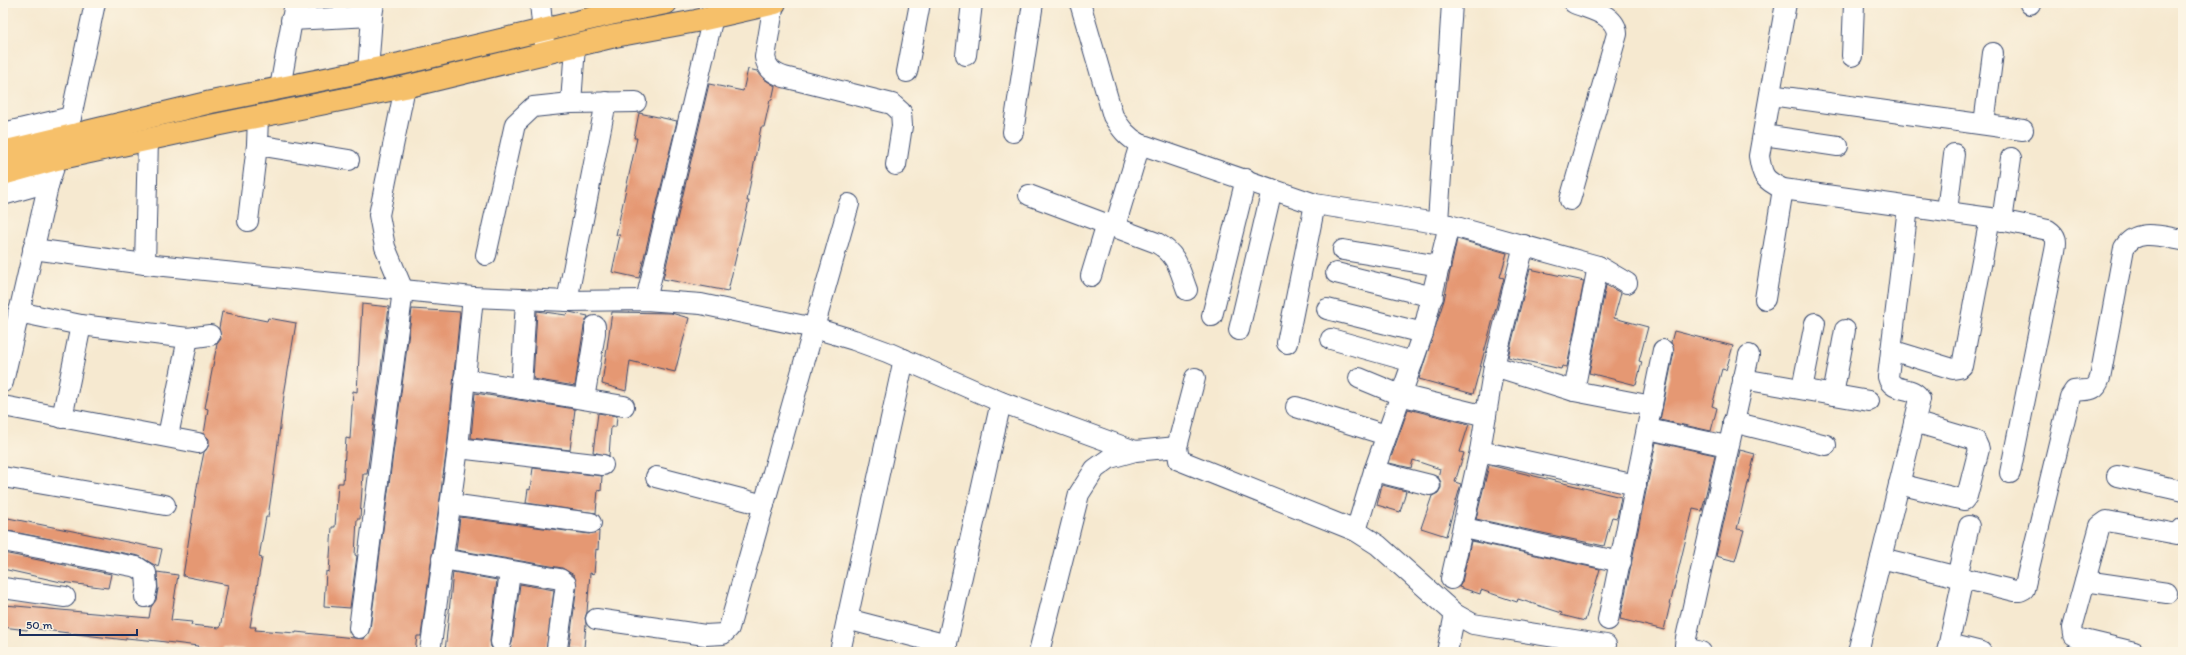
<svg xmlns="http://www.w3.org/2000/svg" width="2186" height="655" font-family="Itim,sans-serif">
  <style>
    .building { fill: #e59873 }
    .lines { fill: none; stroke-linecap: round; stroke-linejoin: round }
    .minor-casing { stroke: #3c4b6f; stroke-width: 22 }
    .highway-casing { stroke: #3c4b6f; stroke-width: 24 }
    .minor { stroke: #fff; stroke-width: 20 }
    .highway { stroke: #f6c06b; stroke-width: 22 }
  </style>
  <rect width="100%" height="100%" fill="#fcf5e5"/>
  <filter id="ink" filterUnits="userSpaceOnUse"><feTurbulence type="fractalNoise" baseFrequency=".025" numOctaves="2"/><feDisplacementMap in="SourceGraphic" scale="8" xChannelSelector="R" yChannelSelector="G"/><feConvolveMatrix kernelMatrix="1 2 1 2 8 2 1 2 1" color-interpolation-filters="sRGB"/></filter>
  <filter id="wash" filterUnits="userSpaceOnUse"><feTurbulence type="fractalNoise" baseFrequency=".012" numOctaves="4" result="noise"/><feDisplacementMap in="SourceGraphic" scale="16" xChannelSelector="R" yChannelSelector="G"/><feGaussianBlur stdDeviation="0.9" result="paint"/><feColorMatrix in="noise" values="0 0 0 0 0 0 0 0 0 0 0 0 0 0 0 0 0 1.4 0 .05"/><feComposite in="paint" operator="in"/></filter>
  <g filter="url(#wash)">
    <rect width="100%" height="100%" fill="#f6e9d0"/>
    <g id="blocks">
      <g class="building">
        <polygon points="748,69 757,71 764,79 775,86 772,100 770,100 764,127 761,127 747,201 749,201 728,291 663,279 709,84 743,91"/>
        <polygon points="639,113 677,121 639,278 612,272 620,235 616,235 637,138 634,138"/>
        <polygon points="1457,239 1507,253 1500,277 1504,278 1473,394 1419,379 1444,300"/>
        <polygon points="1530,269 1584,281 1567,367 1562,366 1561,369 1508,357"/>
        <polygon points="1606,285 1621,293 1614,318 1648,327 1639,361 1642,362 1636,385 1589,373"/>
        <polygon points="362,304 389,307 367,474 363,474 360,519 357,519 355,555 357,556 350,608 324,606 326,571 329,572 332,527 335,527 338,483 343,483 346,438 350,439 353,391 357,392"/>
        <polygon points="412,309 460,312 447,447 421,636 417,636 415,652 268,652 224,647 223,651 198,648 198,646 158,641 126,638 126,640 28,628 27,630 3,627 5,605 149,618 151,607 156,600 158,589 157,572 178,575 171,620 192,622 191,625 220,628 228,585 183,576 198,481 204,452 209,445 209,439 204,434 208,409 205,408 217,344 221,339 219,328 222,312 267,321 268,318 296,323 284,395 272,490 268,517 266,517 259,557 262,558 250,627 256,627 255,630 296,633 296,632 364,639 370,629"/>
        <polygon points="537,311 566,315 569,312 588,316 584,326 575,386 533,379"/>
        <polygon points="612,312 671,313 689,318 675,372 630,361 626,391 602,384"/>
        <polygon points="1674,331 1733,346 1726,370 1722,369 1712,406 1717,408 1711,431 1660,420 1674,352 1671,342"/>
        <polygon points="475,393 575,409 570,450 471,438"/>
        <polygon points="1408,409 1469,424 1460,452 1464,453 1455,482 1461,484 1446,536 1421,528 1432,496 1438,493 1441,488 1441,482 1438,477 1440,469 1413,460 1411,468 1389,463"/>
        <polygon points="598,413 617,416 616,427 611,427 609,456 593,452"/>
        <polygon points="1656,442 1715,455 1702,511 1693,509 1664,630 1620,619"/>
        <polygon points="1740,450 1755,454 1737,529 1744,530 1735,561 1716,556"/>
        <polygon points="1489,465 1621,497 1617,518 1612,517 1611,520 1604,546 1476,519"/>
        <polygon points="533,468 602,476 601,491 598,490 596,513 526,503 528,489 530,490"/>
        <polygon points="1382,485 1406,491 1400,512 1377,505"/>
        <polygon points="3,517 162,549 158,567 139,556 3,530"/>
        <polygon points="460,517 589,534 599,531 598,550 596,549 594,574 590,573 587,612 585,618 586,624 584,648 569,647 577,586 574,575 562,568 456,550"/>
        <polygon points="1471,541 1600,569 1585,621 1561,615 1562,613 1518,599 1517,602 1481,590 1480,594 1459,587 1462,582"/>
        <polygon points="3,553 111,574 108,588 61,582 3,569"/>
        <polygon points="453,572 497,580 490,641 491,647 496,652 445,652"/>
        <polygon points="520,584 554,590 546,652 506,652 512,643"/>
      </g>
    </g>
  </g>
  <g filter="url(#ink)">
    <use href="#blocks" fill-opacity="0" stroke="#3c4b6f" stroke-width="1"/>
    <g class="lines">
      <g class="minor-casing">
        <g id="minor">
          <polyline points="540,3 545,53"/>
          <path d="M774,3L765,57C767,69 773,73 784,77L892,104L901,112L902,126L896,165"/>
          <path d="M1080,3L1113,116C1121,129 1127,137 1140,144L1315,204L1449,225L1598,266L1627,283"/>
          <path d="M1786,3L1759,156C1762,176 1764,180 1783,189L1990,218L2048,230C2057,236 2057,241 2055,251L2010,473"/>
          <polyline points="2030,3 2030,4"/>
          <polyline points="291,20 372,16 374,3"/>
          <polyline points="966,55 972,3"/>
          <polyline points="1852,56 1854,3"/>
          <polyline points="368,71 372,16"/>
          <polyline points="907,72 920,3"/>
          <polyline points="280,88 295,3"/>
          <polyline points="1770,95 2023,130"/>
          <polyline points="571,103 575,46"/>
          <polyline points="1984,124 1993,53"/>
          <polyline points="1013,132 1033,3"/>
          <polyline points="3,133 71,117"/>
          <polyline points="1763,135 1838,146"/>
          <polyline points="257,145 349,160"/>
          <polyline points="3,195 49,182"/>
          <path d="M1029,195L1157,243C1178,255 1179,269 1187,290"/>
          <path d="M1570,200L1617,34C1616,14 1590,10 1574,3"/>
          <polyline points="1947,211 1954,154"/>
          <polyline points="248,221 257,145 258,116"/>
          <polyline points="2002,221 2011,158"/>
          <polyline points="1438,222 1452,3"/>
          <polyline points="1115,226 1140,144"/>
          <polyline points="33,249 145,264 473,297 567,301 646,300 701,304 814,328 854,340 887,352 1001,402 1135,451"/>
          <polyline points="1343,250 1440,266"/>
          <polyline points="486,255 515,124 533,107 571,103 636,102"/>
          <polyline points="145,264 148,139"/>
          <polyline points="1336,273 1433,297"/>
          <polyline points="1091,276 1107,223"/>
          <polyline points="1765,299 1783,189"/>
          <polyline points="646,300 713,17"/>
          <polyline points="567,301 606,102"/>
          <polyline points="1327,309 1423,333"/>
          <polyline points="18,312 81,325 188,338 210,335"/>
          <polyline points="1212,316 1246,179"/>
          <polyline points="1239,330 1272,189"/>
          <polyline points="1331,339 1413,362"/>
          <polyline points="1287,343 1315,204"/>
          <polyline points="1891,350 1953,369 1959,368 1962,366 1990,218"/>
          <polyline points="1494,366 1574,391 1652,406"/>
          <polyline points="1195,378 1177,447 1179,460 1356,531 1378,545 1455,614 1473,624 1606,645"/>
          <polyline points="1359,378 1400,395 1486,416"/>
          <polyline points="464,379 624,406"/>
          <polyline points="1743,379 1869,401"/>
          <polyline points="3,382 49,182 71,117 95,3"/>
          <polyline points="521,389 526,300"/>
          <polyline points="1802,389 1815,323"/>
          <polyline points="1574,391 1598,266"/>
          <polyline points="1833,395 1845,330"/>
          <polyline points="584,399 595,333 595,326"/>
          <polyline points="3,406 198,443"/>
          <polyline points="1296,407 1386,435"/>
          <polyline points="62,418 81,325"/>
          <polyline points="1733,422 1826,445"/>
          <polyline points="1648,429 1727,446"/>
          <polyline points="168,436 188,338"/>
          <polyline points="458,448 603,465"/>
          <polyline points="1480,451 1636,485"/>
          <polyline points="1374,471 1430,485"/>
          <polyline points="2117,476 2183,491"/>
          <polyline points="3,477 165,505"/>
          <polyline points="656,477 764,505"/>
          <polyline points="1899,484 1964,500 1967,496 1979,449 1975,440 1914,422"/>
          <polyline points="450,504 591,523"/>
          <polyline points="1464,528 1621,562"/>
          <polyline points="1356,531 1374,471 1423,333 1449,225"/>
          <polyline points="3,541 137,567 146,573 147,587 145,597"/>
          <path d="M1881,558L2015,591H2020L2024,589L2070,397L2074,391C2088,389 2095,393 2100,378L2124,248C2136,227 2163,237 2183,240"/>
          <polyline points="442,559 560,579 566,584 557,648"/>
          <polyline points="1957,577 1969,526"/>
          <polyline points="1451,579 1480,451 1494,366 1524,245"/>
          <polyline points="2085,581 2167,593"/>
          <polyline points="3,588 65,597"/>
          <polyline points="596,619 705,635 723,634 729,628 849,204"/>
          <polyline points="847,619 947,645"/>
          <polyline points="1608,620 1663,350"/>
          <polyline points="359,628 403,290 385,247 379,215 405,87"/>
          <polyline points="501,642 510,571"/>
          <polyline points="1949,644 1981,652"/>
          <polyline points="430,652 458,448 473,297"/>
          <polyline points="840,652 904,359"/>
          <polyline points="945,652 1001,402"/>
          <polyline points="1039,652 1079,494 1095,469 1110,458 1135,451 1177,447"/>
          <polyline points="1447,652 1455,614"/>
          <polyline points="1701,652 1690,649 1685,645 1686,638 1749,355"/>
          <path d="M1858,652L1920,399C1913,384 1892,394 1888,377L1908,207"/>
          <polyline points="1947,652 1963,578"/>
          <polyline points="2134,652 2080,639 2073,635 2072,628 2100,526 2107,521 2177,534 2183,528"/>
        </g>
      </g>
      <g class="highway-casing">
        <g id="highway">
          <polyline points="3,152 211,102 400,64 610,14 666,3"/>
          <polyline points="3,174 57,159 215,125 405,87 615,36 696,21 775,3"/>
        </g>
      </g>
      <use href="#minor" class="minor"/>
      <use href="#highway" class="highway"/>
    </g>
  </g>
  <rect width="2186" height="655" fill="none" stroke="#fcf5e5" stroke-width="16"/>
  <path d="M20 629v6h117v-6" fill="none" stroke="#1b2f5e" stroke-width="2"/>
  <text x="26" y="629" font-size="12" fill="#1b2f5e" stroke="#fcf5e5" stroke-width="3" paint-order="stroke">50 m</text>
</svg>
